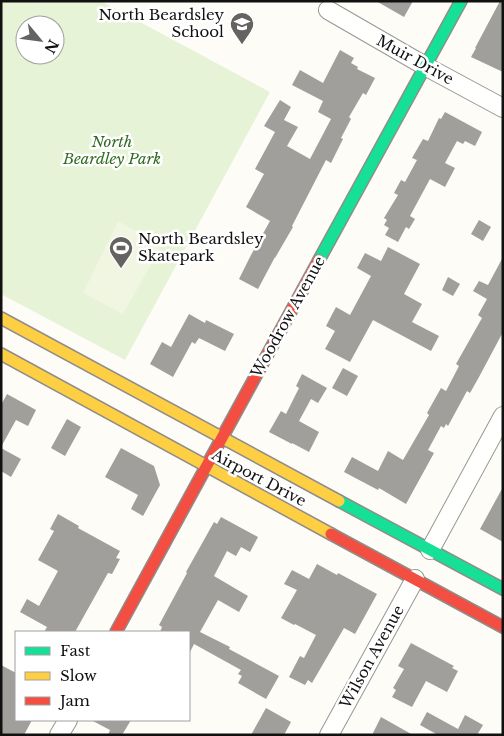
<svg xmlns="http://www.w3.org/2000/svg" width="504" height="736" font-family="'Libre Baskerville',serif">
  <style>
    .green { fill: #e7f3d7; fill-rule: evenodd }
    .pitch { fill: #f0f6e1 }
    .building { fill: #a19f9c }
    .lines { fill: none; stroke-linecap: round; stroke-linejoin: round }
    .street-casing { stroke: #979795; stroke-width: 20 }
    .fast-casing { stroke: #8e8d8b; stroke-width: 14 }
    .slow-casing { stroke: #8e8d8b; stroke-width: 14 }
    .jam-casing { stroke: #8e8d8b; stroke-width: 14 }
    .street { stroke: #fffffe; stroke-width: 18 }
    .fast { stroke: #16e098; stroke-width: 11 }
    .slow { stroke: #ffcf43; stroke-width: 11 }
    .jam { stroke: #f24e42; stroke-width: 11 }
    .labels { text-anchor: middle; stroke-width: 5; stroke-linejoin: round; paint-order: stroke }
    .poi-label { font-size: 15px; fill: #111; stroke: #fff; text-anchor: end }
    .street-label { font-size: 15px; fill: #111; stroke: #fff }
    .park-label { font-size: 15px; font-style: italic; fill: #2f6b1f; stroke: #fff }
  </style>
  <rect width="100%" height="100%" fill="#fdfcf7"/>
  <path class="green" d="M1,1H101L270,92L125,360L1,294ZM25,25H55V55H25Z"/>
  <polygon class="pitch" points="118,221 162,245 123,314 83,293"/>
  <g class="building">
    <polygon points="376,1 413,1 404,17"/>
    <polygon points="500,1 503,1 503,72 471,57 476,48 475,48"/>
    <polygon points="340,50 354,58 351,63 358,67 357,69 375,78 366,95 363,93 349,117 351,119 341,138 343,139 331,163 326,160 292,226 293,227 275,258 275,257 258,289 239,279 251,255 270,221 246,207 264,174 255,169 275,132 264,126 280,100 291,107 284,120 298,127 287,146 310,159 331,119 318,112 323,101 292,85 300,70 323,83"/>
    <polygon points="445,112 482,132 475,146 465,141 463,144 457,141 445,163 455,168 445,187 430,179 410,216 415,219 409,229 406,227 398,242 385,235 389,228 384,225 387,220 384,218 398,195 394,193 401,180 405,182 417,160 412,158 423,139 428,141 439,118 441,119"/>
    <polygon points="479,220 491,227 483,241 471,234"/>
    <polygon points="388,247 420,264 404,294 422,304 412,322 439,336 431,351 373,320 350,362 325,349 335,331 326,326 336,307 350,315 371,276 357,268 365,253 381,261"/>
    <polygon points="503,257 503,332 479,377 470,393 467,391 448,426 446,424 444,428 441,426 428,450 434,453 406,504 379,488 378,490 344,472 352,457 378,471 388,451 403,460 429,415 427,413 441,388 446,391 459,366 456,364 482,318 478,315 487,299 473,291 479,281 488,285"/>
    <polygon points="448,277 460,284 453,296 442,290"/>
    <polygon points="189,314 205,323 206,320 234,334 225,351 199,338 195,344 192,342 173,377 150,364 162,342 171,347"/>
    <polygon points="343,368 358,376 347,396 332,388"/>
    <polygon points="302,374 327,388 318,403 311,399 299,421 319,432 309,452 292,443 292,444 269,432 281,411 286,414 299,388 296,386"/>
    <polygon points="7,394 36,410 28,426 16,420 1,447 1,405"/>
    <polygon points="67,419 81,427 65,456 51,448"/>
    <polygon points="1,448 21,459 11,477 1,471"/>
    <polygon points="121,448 154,466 160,485 143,516 131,509 138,495 105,477"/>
    <polygon points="503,487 503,542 480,529"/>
    <polygon points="58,514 79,526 78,528 120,551 116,558 120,559 112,574 108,573 75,632 44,632 47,627 20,612 27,599 39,606 58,571 38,560 54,531 50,529"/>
    <polygon points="221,517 258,537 250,552 241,547 236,556 227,551 214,576 248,596 239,612 218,600 200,632 230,647 229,649 279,676 266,699 238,683 242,676 238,674 241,670 194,644 189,654 189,632 160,632 162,627 159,625 187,573 186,572 214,522 217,524"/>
    <polygon points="317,564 337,575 338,573 377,594 355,634 344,628 312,683 308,680 305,685 289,677 300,656 304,658 316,635 295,624 294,625 281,618 297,590 284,584 292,570 309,579"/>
    <polygon points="411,643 454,666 452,668 458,671 447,692 426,681 412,707 392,697 396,690 393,688 404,669 398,666"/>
    <polygon points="1,665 16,673 16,720 32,720 24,735 1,735"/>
    <polygon points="266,708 291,722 284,735 251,735"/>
    <polygon points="427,712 458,729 465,715 483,725 477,735 438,735 420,725"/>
    <polygon points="381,717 413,735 372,735"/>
    <polygon points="91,720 131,720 122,735 108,735 110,730"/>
  </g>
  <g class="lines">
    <g class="street-casing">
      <g id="street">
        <polyline points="328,10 425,66 503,108"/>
        <polyline points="430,550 503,416"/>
        <polyline points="59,735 68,720"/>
        <polyline points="329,735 415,579"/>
      </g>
    </g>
    <g class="fast-casing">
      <g id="fast">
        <polyline points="319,260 461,1"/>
        <polyline points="339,501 503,589"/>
      </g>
    </g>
    <g class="slow-casing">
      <g id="slow">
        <polyline points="1,318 339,501"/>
        <polyline points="1,354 331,534"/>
      </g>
    </g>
    <g class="jam-casing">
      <g id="jam">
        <polyline points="331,534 503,627"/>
        <polyline points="116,632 319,260"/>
      </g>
    </g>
    <use href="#street" class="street"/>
    <use href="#fast" class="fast"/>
    <use href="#slow" class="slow"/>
    <use href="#jam" class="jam"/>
  </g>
  <defs>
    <g id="school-pin" transform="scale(1.25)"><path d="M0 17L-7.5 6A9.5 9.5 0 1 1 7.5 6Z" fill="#646362" stroke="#fff"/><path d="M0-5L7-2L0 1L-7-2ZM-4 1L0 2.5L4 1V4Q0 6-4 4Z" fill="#fff"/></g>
    <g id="stadium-pin" transform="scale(1.25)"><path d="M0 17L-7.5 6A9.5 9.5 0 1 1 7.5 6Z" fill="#646362" stroke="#fff"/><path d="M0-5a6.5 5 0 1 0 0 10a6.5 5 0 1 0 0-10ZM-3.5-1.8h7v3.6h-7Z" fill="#fff"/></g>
  </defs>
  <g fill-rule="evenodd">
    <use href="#school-pin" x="242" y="24"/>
    <use href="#stadium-pin" x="121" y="248"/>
  </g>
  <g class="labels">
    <g class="poi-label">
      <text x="224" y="20">North Beardsley<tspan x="224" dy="17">School</tspan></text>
      <text x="138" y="244" text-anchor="start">North Beardsley<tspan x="138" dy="17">Skatepark</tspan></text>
    </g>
    <g class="street-label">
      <text transform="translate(415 60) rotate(29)" y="5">Muir Drive</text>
      <text transform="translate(288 317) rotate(-61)" y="5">Woodrow Avenue</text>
      <text transform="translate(259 478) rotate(28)" y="5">Airport Drive</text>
      <text transform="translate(372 657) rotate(-61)" y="5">Wilson Avenue</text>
    </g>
    <g class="park-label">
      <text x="112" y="147">North<tspan x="112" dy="17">Beardley Park</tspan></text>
    </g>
  </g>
  <rect width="504" height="736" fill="none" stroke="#111111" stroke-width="5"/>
  <rect x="15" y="631" width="175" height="90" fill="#ffffff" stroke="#a0a0a0"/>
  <rect x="25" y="647" width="25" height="8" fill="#16e098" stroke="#a0a0a0"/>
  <text x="60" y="656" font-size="15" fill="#111111">Fast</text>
  <rect x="25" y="672" width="25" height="8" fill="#ffcf43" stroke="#a0a0a0"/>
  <text x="60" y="681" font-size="15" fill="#111111">Slow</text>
  <rect x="25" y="697" width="25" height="8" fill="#f24e42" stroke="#a0a0a0"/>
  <text x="60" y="706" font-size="15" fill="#111111">Jam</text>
  <g transform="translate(40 40) rotate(119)"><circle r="24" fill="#ffffff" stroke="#a0a0a0"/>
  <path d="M0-4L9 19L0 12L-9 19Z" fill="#646362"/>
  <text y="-8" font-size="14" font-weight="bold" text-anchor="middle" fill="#111111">N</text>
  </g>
</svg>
